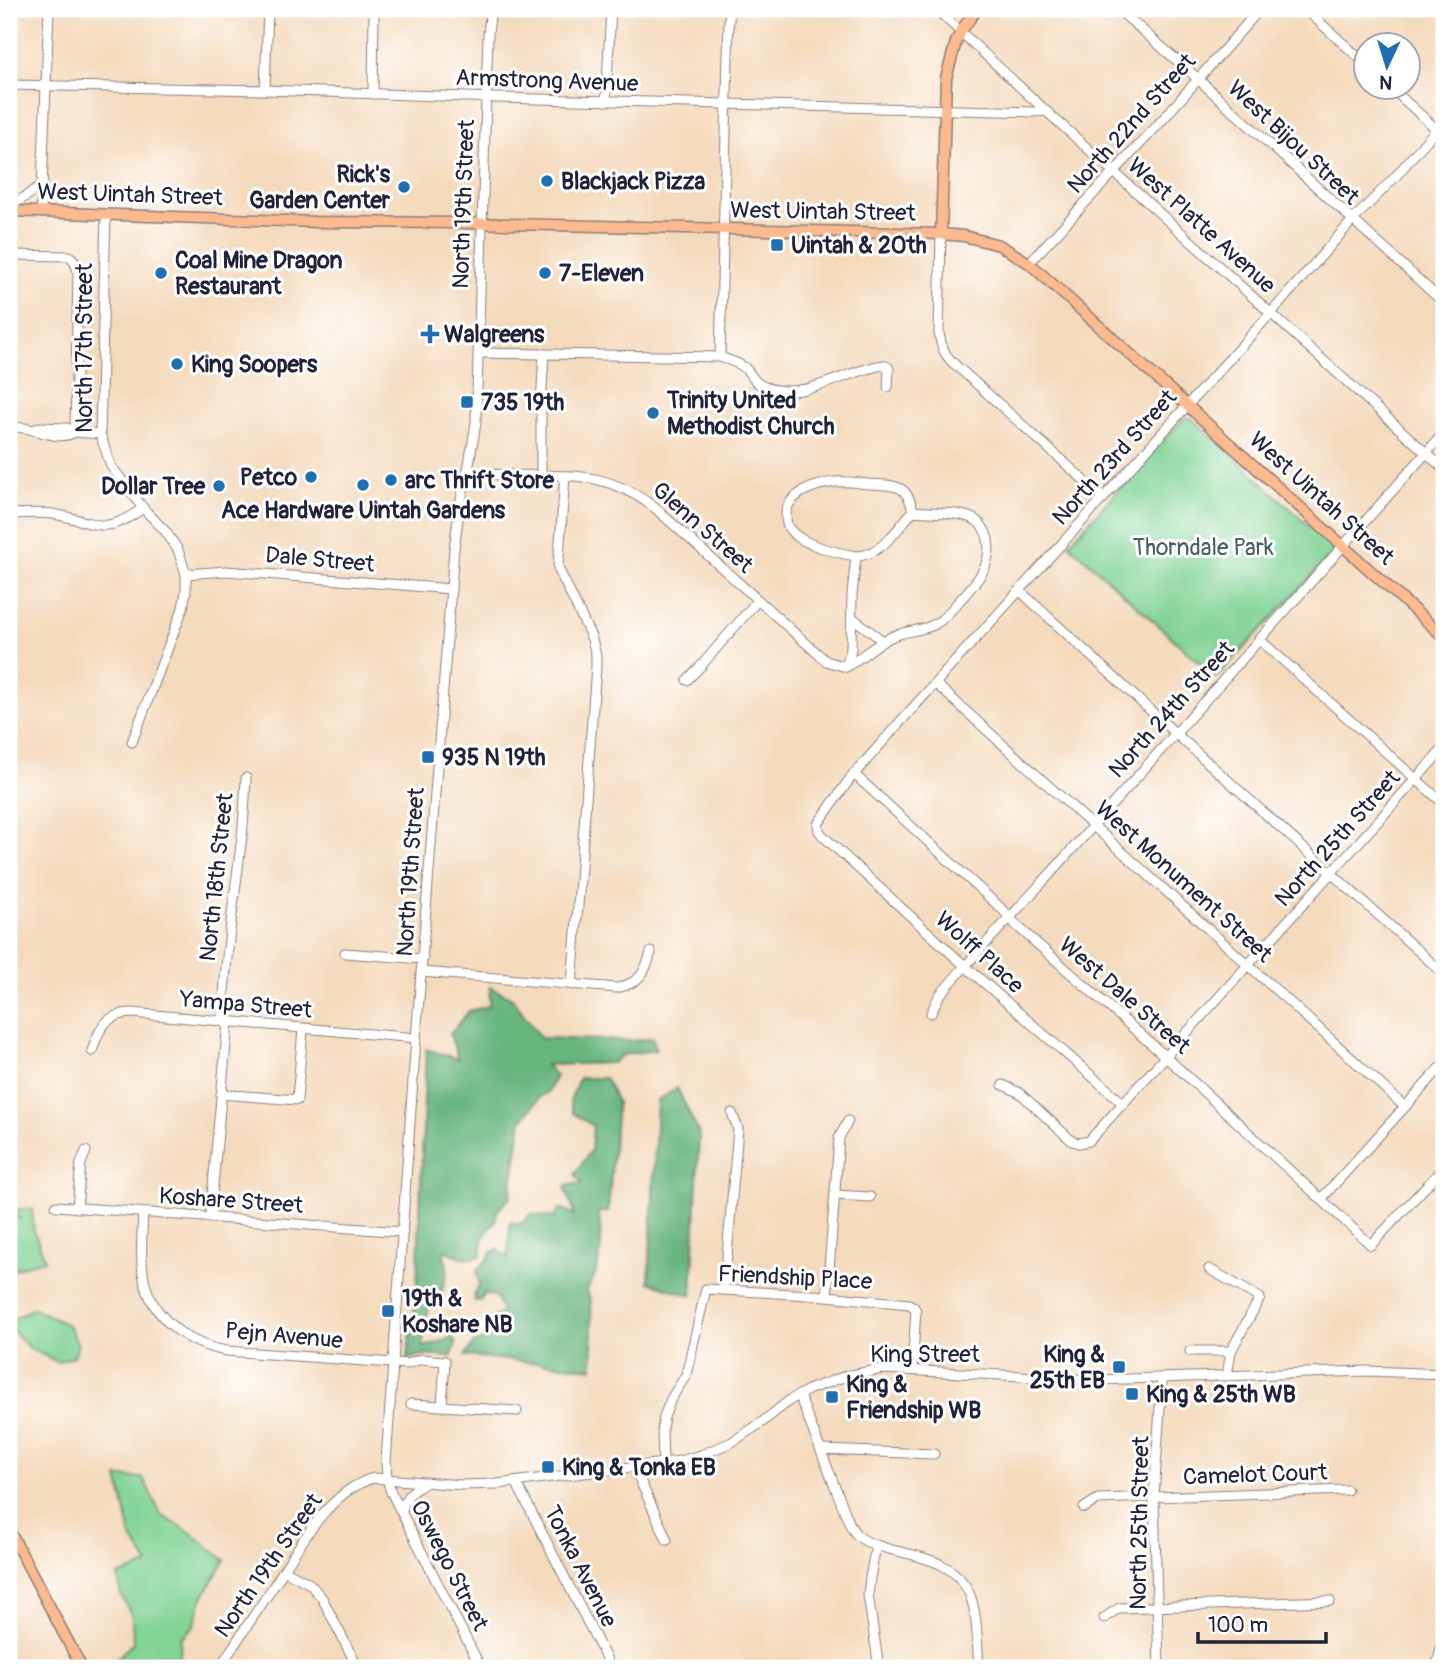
<svg xmlns="http://www.w3.org/2000/svg" width="1453" height="1677" font-family="Pangolin,sans-serif">
  <style>
    .green { fill: #81d394; stroke: #527a68; stroke-width: 2 }
    .forest { fill: #68b57e; stroke: #456c5c; stroke-width: 2 }
    .lines { fill: none; stroke-linecap: round; stroke-linejoin: round }
    .minor-casing { stroke: #8b7e7c; stroke-width: 11 }
    .major-casing { stroke: #8b7e7c; stroke-width: 13 }
    .minor { stroke: #fff; stroke-width: 9 }
    .major { stroke: #fcba8e; stroke-width: 10 }
    .poi-dot { fill: #1f6fb2; stroke: #fff; stroke-width: 2.5 }
    .labels { text-anchor: middle; stroke-width: 6; stroke-linejoin: round; paint-order: stroke }
    .street-label { font-size: 23px; fill: #22223b; stroke: #fff }
    .poi-label { font-size: 23px; font-weight: bold; fill: #22223b; stroke: #fff; text-anchor: start }
    .park-label { font-size: 23px; fill: #43605a; stroke: #fff }
  </style>
  <rect width="100%" height="100%" fill="#fff"/>
  <filter id="ink" filterUnits="userSpaceOnUse"><feTurbulence type="fractalNoise" baseFrequency=".0143" numOctaves="2"/><feDisplacementMap in="SourceGraphic" scale="14" xChannelSelector="R" yChannelSelector="G"/><feConvolveMatrix kernelMatrix="1 2 1 2 8 2 1 2 1" color-interpolation-filters="sRGB"/></filter>
  <filter id="wash" filterUnits="userSpaceOnUse"><feTurbulence type="fractalNoise" baseFrequency=".00686" numOctaves="4" result="noise"/><feDisplacementMap in="SourceGraphic" scale="28" xChannelSelector="R" yChannelSelector="G"/><feGaussianBlur stdDeviation="1.57" result="paint"/><feColorMatrix in="noise" values="0 0 0 0 0 0 0 0 0 0 0 0 0 0 0 0 0 1.4 0 .05"/><feComposite in="paint" operator="in"/></filter>
  <g filter="url(#wash)">
    <rect width="100%" height="100%" fill="#f4dabc"/>
    <g class="green">
      <polygon points="1186,418 1190,418 1195,421 1334,549 1333,553 1216,678 1069,544 1182,420"/>
      <polygon points="18,1209 32,1209 34,1231 45,1260 25,1265 9,1272 9,1213 19,1218"/>
      <polygon points="33,1308 69,1326 78,1345 74,1356 57,1362 29,1348 9,1327 9,1322"/>
      <polygon points="118,1477 143,1478 161,1515 190,1532 225,1560 202,1599 194,1626 181,1638 179,1668 120,1668 116,1659 133,1643 132,1616 121,1595 118,1576 149,1565 131,1536"/>
    </g>
    <g class="forest">
      <polygon points="490,987 512,998 541,1038 632,1041 653,1038 656,1050 622,1055 612,1063 546,1065 556,1076 548,1092 540,1097 522,1120 510,1198 497,1211 495,1222 483,1237 481,1256 467,1259 443,1250 448,1271 441,1295 429,1307 424,1325 423,1347 444,1341 452,1336 456,1344 451,1357 422,1355 407,1360 417,1289 426,1049 458,1059 450,1034 469,1011 489,1006"/>
      <path d="M579,1078H605L617,1102L608,1212H598C603,1242 603,1266 586,1291L591,1300L593,1368L465,1356L474,1343L488,1339L485,1323L502,1312L496,1297L484,1293L481,1300L475,1301L474,1294L479,1284L477,1274L478,1268C490,1262 488,1253 497,1249L508,1258L510,1222L521,1224L531,1214L554,1218L559,1209H564L574,1215C574,1204 566,1197 565,1186L582,1183L575,1174L591,1150L593,1126L573,1113L570,1102Z"/>
      <polygon points="677,1088 699,1134 692,1296 649,1282 657,1101"/>
    </g>
  </g>
  <g filter="url(#ink)">
    <g class="lines">
      <g class="minor-casing">
        <g id="minor">
          <polyline points="936,9 1046,111 1444,469"/>
          <polyline points="1118,9 1197,78 1444,303"/>
          <polyline points="1305,9 1366,64"/>
          <polyline points="9,85 265,90 496,98 1034,112 1046,111"/>
          <polyline points="1391,88 1444,136"/>
          <polyline points="265,90 268,9"/>
          <polyline points="373,94 374,9"/>
          <polyline points="606,101 611,9"/>
          <polyline points="9,206 25,197 43,184"/>
          <polyline points="41,212 49,9"/>
          <polyline points="106,215 100,434 111,466 143,508 166,532 178,550 186,574 186,591 183,608 132,742"/>
          <path d="M941,234L939,333C941,345 943,352 951,361L1104,498"/>
          <path d="M9,255L69,256C75,259 76,265 78,272L75,432"/>
          <polyline points="1029,263 1156,127 1260,9"/>
          <path d="M479,353L720,357C728,360 740,363 745,368C753,376 753,382 765,387C805,402 844,371 883,365L888,367L889,369L888,387"/>
          <polyline points="720,357 729,19 731,9"/>
          <path d="M9,426C17,428 26,427 33,430C46,433 62,440 75,432"/>
          <polyline points="34,430 40,427 67,428 75,432 100,434"/>
          <path d="M468,470C483,476 501,474 517,475C574,476 607,471 655,508L826,661L846,667"/>
          <polyline points="541,475 541,404 544,354"/>
          <polyline points="565,476 558,568 592,639 596,656 596,667 572,985"/>
          <path d="M913,511C931,513 962,511 977,521C982,525 986,532 988,539C993,565 976,583 960,600C954,607 948,614 941,620C927,632 907,629 891,637C874,645 861,658 846,667L851,649L852,595L856,556C881,556 897,529 913,511Z"/>
          <path d="M9,514C23,514 39,512 53,514C96,521 102,538 143,508"/>
          <path d="M856,556C838,553 803,545 791,531C787,527 786,521 786,516C786,493 817,484 836,482C846,481 858,483 868,484C894,486 907,482 913,511"/>
          <polyline points="186,574 226,571 451,589"/>
          <polyline points="1020,591 1175,733 1444,974"/>
          <polyline points="853,618 883,641"/>
          <polyline points="1259,639 1444,804"/>
          <polyline points="687,680 700,667 758,600"/>
          <path d="M936,684C1092,826 1250,965 1405,1107"/>
          <polyline points="854,774 1004,911 1017,926 1166,1057 1371,1245 1444,1167"/>
          <polyline points="345,953 423,959"/>
          <path d="M422,972L617,988C641,982 645,973 651,952"/>
          <polyline points="931,1013 939,996 965,966 1051,873 1444,433"/>
          <path d="M223,1022C224,962 234,903 241,844C244,822 245,800 246,778"/>
          <path d="M92,1051C99,1029 105,1014 132,1013L416,1038"/>
          <polyline points="1003,1085 1020,1093 1072,1141 1079,1143 1089,1141 1444,748"/>
          <polyline points="221,1094 297,1100 303,1029"/>
          <polyline points="1124,1104 965,966 824,837 819,831 818,824 849,780 901,721 1271,313 1352,221 1396,176 1444,120"/>
          <polyline points="835,1195 870,1197"/>
          <polyline points="1321,1199 1444,1064"/>
          <polyline points="56,1206 403,1232"/>
          <polyline points="77,1208 81,1163 86,1151"/>
          <path d="M143,1213C142,1235 140,1257 144,1279C152,1319 189,1345 227,1351L407,1364L421,1359L445,1361L442,1406"/>
          <polyline points="210,1218 228,1022"/>
          <polyline points="1209,1269 1260,1298 1231,1351 1227,1376"/>
          <polyline points="724,1290 738,1129 732,1113"/>
          <polyline points="827,1296 839,1138 848,1121"/>
          <polyline points="1190,1351 1231,1351"/>
          <path d="M799,1395L848,1520C850,1524 852,1530 856,1534C863,1542 876,1545 885,1548C918,1557 958,1560 971,1598C978,1619 977,1645 979,1668"/>
          <polyline points="411,1404 517,1411"/>
          <polyline points="821,1450 934,1454"/>
          <polyline points="663,1464 662,1429 664,1417 671,1399 686,1375 706,1289 827,1296 909,1304 914,1307 916,1311 912,1369"/>
          <polyline points="634,1467 667,1540"/>
          <polyline points="516,1482 611,1668"/>
          <polyline points="1084,1508 1098,1499 1347,1490"/>
          <path d="M402,1512C405,1494 412,1491 427,1482"/>
          <polyline points="876,1545 870,1578 868,1595 879,1668"/>
          <polyline points="284,1570 310,1584 322,1598 358,1668"/>
          <polyline points="1104,1618 1119,1608 1330,1601"/>
          <path d="M219,1668C237,1641 255,1614 273,1587C298,1549 327,1492 373,1478L461,1485L497,1484L679,1461L701,1455L732,1442L761,1423L790,1400L810,1389L846,1376L882,1369L1097,1380L1368,1371L1444,1374"/>
          <polyline points="481,1668 391,1492 387,1478 386,1462 416,1038 454,549 460,504 468,470 476,423 488,34 490,16 494,9"/>
          <polyline points="1159,1668 1154,1497 1162,1378"/>
          <polyline points="1436,1668 1444,1636"/>
        </g>
      </g>
      <g class="major-casing">
        <g id="major">
          <polyline points="9,211 315,222 469,223 941,234 964,236 999,245 1029,263 1444,637"/>
          <polyline points="941,234 946,78 956,42 961,31 977,9"/>
          <polyline points="9,1530 82,1668"/>
        </g>
      </g>
      <use href="#minor" class="minor"/>
      <use href="#major" class="major"/>
    </g>
  </g>
  <g class="poi-dot">
    <circle cx="547" cy="181" r="7"/>
    <circle cx="404" cy="187" r="7"/>
    <rect x="770" y="238" width="14" height="14" rx="3.5"/>
    <circle cx="161" cy="273" r="7"/>
    <circle cx="545" cy="273" r="7"/>
    <path d="M426.5 323.5h7v7h7v7h-7v7h-7v-7h-7v-7h7z"/>
    <circle cx="177" cy="364" r="7"/>
    <rect x="460" y="395" width="14" height="14" rx="3.5"/>
    <circle cx="653" cy="413" r="7"/>
    <circle cx="311" cy="477" r="7"/>
    <circle cx="391" cy="480" r="7"/>
    <circle cx="363" cy="485" r="7"/>
    <circle cx="219" cy="486" r="7"/>
    <rect x="421" y="750" width="14" height="14" rx="3.5"/>
    <rect x="381" y="1304" width="14" height="14" rx="3.5"/>
    <rect x="1112" y="1360" width="14" height="14" rx="3.5"/>
    <rect x="1125" y="1387" width="14" height="14" rx="3.5"/>
    <rect x="825" y="1390" width="14" height="14" rx="3.5"/>
    <rect x="541" y="1460" width="14" height="14" rx="3.5"/>
  </g>
  <g class="labels">
    <g class="street-label">
      <text transform="translate(547 80) rotate(2)" y="8">Armstrong Avenue</text>
      <text transform="translate(1131 123) rotate(-48)" y="8">North 22nd Street</text>
      <text transform="translate(1294 142) rotate(43)" y="8">West Bijou Street</text>
      <text transform="translate(130 194) rotate(2)" y="8">West Uintah Street</text>
      <text transform="translate(463 204) rotate(-88)" y="8">North 19th Street</text>
      <text transform="translate(823 211) rotate(1)" y="8">West Uintah Street</text>
      <text transform="translate(1202 225) rotate(42)" y="8">West Platte Avenue</text>
      <text transform="translate(84 348) rotate(-90)" y="8">North 17th Street</text>
      <text transform="translate(1114 457) rotate(-48)" y="8">North 23rd Street</text>
      <text transform="translate(1322 498) rotate(42)" y="8">West Uintah Street</text>
      <text transform="translate(703 527) rotate(41)" y="8">Glenn Street</text>
      <text transform="translate(320 559) rotate(5)" y="8">Dale Street</text>
      <text transform="translate(1171 709) rotate(-48)" y="8">North 24th Street</text>
      <text transform="translate(1337 838) rotate(-48)" y="8">North 25th Street</text>
      <text transform="translate(410 872) rotate(-86)" y="8">North 19th Street</text>
      <text transform="translate(216 877) rotate(-84)" y="8">North 18th Street</text>
      <text transform="translate(1184 881) rotate(42)" y="8">West Monument Street</text>
      <text transform="translate(980 952) rotate(42)" y="8">Wolff Place</text>
      <text transform="translate(1125 995) rotate(41)" y="8">West Dale Street</text>
      <text transform="translate(246 1004) rotate(5)" y="8">Yampa Street</text>
      <text transform="translate(231 1200) rotate(4)" y="8">Koshare Street</text>
      <text transform="translate(795 1277) rotate(3)" y="8">Friendship Place</text>
      <text transform="translate(284 1335) rotate(5)" y="8">Pejn Avenue</text>
      <text x="925" y="1362">King Street</text>
      <text transform="translate(1255 1474) rotate(-2)" y="8">Camelot Court</text>
      <text transform="translate(1139 1523) rotate(-89)" y="8">North 25th Street</text>
      <text transform="translate(268 1565) rotate(-55)" y="8">North 19th Street</text>
      <text transform="translate(450 1565) rotate(63)" y="8">Oswego Street</text>
      <text transform="translate(581 1566) rotate(63)" y="8">Tonka Avenue</text>
    </g>
    <g class="poi-label">
      <text x="390" y="182" text-anchor="end">Rick's<tspan x="390" dy="26">Garden Center</tspan></text>
      <text x="561" y="189">Blackjack Pizza</text>
      <text x="791" y="253">Uintah &amp; 20th</text>
      <text x="175" y="268">Coal Mine Dragon<tspan x="175" dy="26">Restaurant</tspan></text>
      <text x="559" y="281">7-Eleven</text>
      <text x="444" y="342">Walgreens</text>
      <text x="191" y="372">King Soopers</text>
      <text x="667" y="408">Trinity United<tspan x="667" dy="26">Methodist Church</tspan></text>
      <text x="481" y="410">735 19th</text>
      <text x="297" y="485" text-anchor="end">Petco</text>
      <text x="405" y="488">arc Thrift Store</text>
      <text x="205" y="494" text-anchor="end">Dollar Tree</text>
      <text x="363" y="518" text-anchor="middle">Ace Hardware Uintah Gardens</text>
      <text x="442" y="765">935 N 19th</text>
      <text x="402" y="1306">19th &amp;<tspan x="402" dy="26">Koshare NB</tspan></text>
      <text x="1105" y="1362" text-anchor="end">King &amp;<tspan x="1105" dy="26">25th EB</tspan></text>
      <text x="846" y="1392">King &amp;<tspan x="846" dy="26">Friendship WB</tspan></text>
      <text x="1146" y="1402">King &amp; 25th WB</text>
      <text x="562" y="1475">King &amp; Tonka EB</text>
    </g>
    <g class="park-label">
      <text x="1203" y="555">Thorndale Park</text>
    </g>
  </g>
  <rect width="1453" height="1677" fill="none" stroke="#fff" stroke-width="35"/>
  <g transform="translate(1387 66) rotate(184)"><circle r="33" fill="#ffffff" stroke="#a7a7b1" stroke-width="2"/>
  <path d="M0-5L12 26L0 18L-12 26Z" fill="#1f6fb2"/>
  <text y="-10" font-size="19" font-weight="bold" text-anchor="middle" fill="#22223b">N</text>
  </g>
  <path d="M1198 1632v10h128v-10" fill="none" stroke="#22223b" stroke-width="3.5"/>
  <text x="1208" y="1632" font-size="21" fill="#22223b" stroke="#ffffff" stroke-width="5" paint-order="stroke">100 m</text>
</svg>
